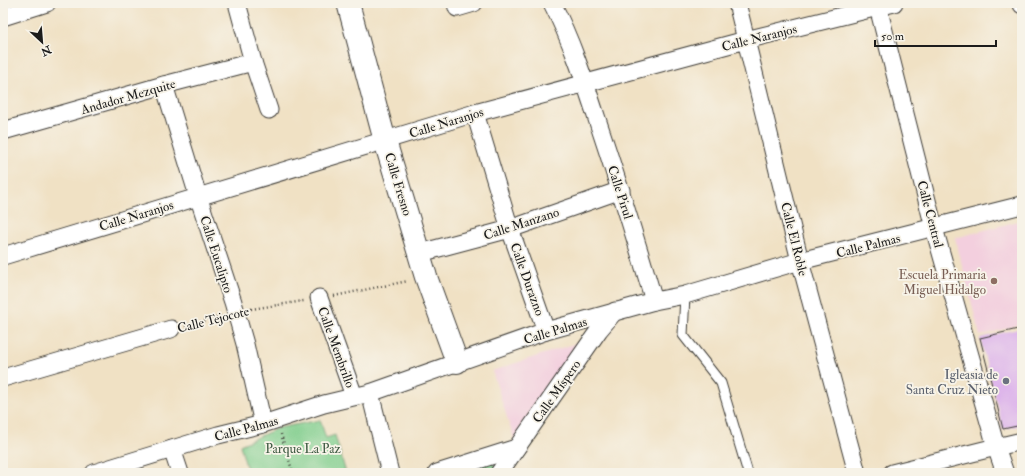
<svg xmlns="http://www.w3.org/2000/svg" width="1025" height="476" font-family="'IM FELL Double Pica',serif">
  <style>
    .built { fill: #f3cfde }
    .green { fill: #7fcd8c; stroke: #4e7454 }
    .building { fill: #daadeb }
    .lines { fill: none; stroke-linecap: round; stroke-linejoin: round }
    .lane-casing { stroke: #3c3a35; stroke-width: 11 }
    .street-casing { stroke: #3c3a35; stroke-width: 19 }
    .secondary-casing { stroke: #3c3a35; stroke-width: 24 }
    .path { stroke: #3c3a35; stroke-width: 2.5; stroke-dasharray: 1 3; stroke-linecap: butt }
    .lane { stroke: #fff; stroke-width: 9 }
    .street { stroke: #fff; stroke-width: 17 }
    .secondary { stroke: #fff; stroke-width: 22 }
    .education-dot { fill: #8d6e63; stroke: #f7f3e8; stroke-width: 1.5 }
    .worship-dot { fill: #6b7280; stroke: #f7f3e8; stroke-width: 1.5 }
    .labels { text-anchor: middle; stroke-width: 3.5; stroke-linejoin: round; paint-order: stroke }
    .street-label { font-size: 13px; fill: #1c1c1c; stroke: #f7f3e8 }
    .education-label { font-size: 13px; fill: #785e54; stroke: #f7f3e8; text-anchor: end }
    .worship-label { font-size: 13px; fill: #5b616d; stroke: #f7f3e8; text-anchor: end }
    .park-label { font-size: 13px; fill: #3f5a43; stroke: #f7f3e8 }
  </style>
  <rect width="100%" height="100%" fill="#f7f3e8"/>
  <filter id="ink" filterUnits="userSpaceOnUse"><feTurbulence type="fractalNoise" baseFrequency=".025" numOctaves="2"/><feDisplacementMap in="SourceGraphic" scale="8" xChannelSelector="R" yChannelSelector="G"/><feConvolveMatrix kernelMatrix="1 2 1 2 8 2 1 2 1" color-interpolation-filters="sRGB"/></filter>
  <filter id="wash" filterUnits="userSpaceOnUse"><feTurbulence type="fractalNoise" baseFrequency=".012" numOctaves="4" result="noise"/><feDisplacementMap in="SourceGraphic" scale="16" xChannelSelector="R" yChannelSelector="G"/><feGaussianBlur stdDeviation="0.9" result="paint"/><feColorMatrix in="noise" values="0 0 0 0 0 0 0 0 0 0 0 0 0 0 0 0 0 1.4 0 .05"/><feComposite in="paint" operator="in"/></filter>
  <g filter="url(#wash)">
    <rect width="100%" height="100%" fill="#f0e1c4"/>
    <g class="built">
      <polygon points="1022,220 1022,324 980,336 955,238"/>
      <polygon points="580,342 582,342 515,442 492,371"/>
    </g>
    <g class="green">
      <polygon points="320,420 326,438 335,435 346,473 248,473 240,445 278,428"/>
      <polygon points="516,448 498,473 437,473"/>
    </g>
    <g id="blocks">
      <polygon class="building" points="1022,328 1022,425 1003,429 980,338"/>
    </g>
  </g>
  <g filter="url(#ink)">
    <use href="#blocks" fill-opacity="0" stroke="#3c3a35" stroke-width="1"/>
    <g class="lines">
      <g class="lane-casing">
        <polyline id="lane" points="685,295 683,335 721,383 748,473"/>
      </g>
      <g class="street-casing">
        <g id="street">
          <polyline points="237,3 253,62 269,110"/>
          <polyline points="456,3 457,8 474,3"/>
          <path d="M552,3C571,40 584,79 597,119C617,179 636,240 654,301"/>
          <polyline points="737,3 800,261 857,473"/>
          <polyline points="877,3 934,228 996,447 1005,473"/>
          <polyline points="1021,3 1022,5"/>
          <polyline points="3,17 47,3"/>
          <polyline points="164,85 198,196 233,302 245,344 263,424"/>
          <polyline points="475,113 510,229 546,331"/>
          <polyline points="3,131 164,85 253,62"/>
          <polyline points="420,253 510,229 621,190"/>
          <polyline points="3,256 475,113 746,40 894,3"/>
          <polyline points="319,298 354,396"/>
          <polyline points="3,378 171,329"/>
          <polyline points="370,393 390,473"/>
          <polyline points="172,449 180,473"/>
          <polyline points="94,473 218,435 263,424 324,404 370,393 546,331 654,301 685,295 800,261 1022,205"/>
          <polyline points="437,473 516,448"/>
          <polyline points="499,473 599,330 615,311"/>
          <polyline points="892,473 988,449 1022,441"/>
        </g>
      </g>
      <g class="secondary-casing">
        <polyline id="secondary" points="348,3 385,141 426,277 457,362"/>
      </g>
      <g class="path">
        <polyline points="334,296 408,281"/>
        <polyline points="251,309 304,301"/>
        <polyline points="185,326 221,316"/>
        <polyline points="281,434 293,473"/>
      </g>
      <use href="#lane" class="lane"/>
      <use href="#street" class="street"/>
      <use href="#secondary" class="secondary"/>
    </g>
  </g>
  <circle class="education-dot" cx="994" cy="281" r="4"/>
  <circle class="worship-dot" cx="1006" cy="381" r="4"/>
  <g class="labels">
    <g class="street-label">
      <text transform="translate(759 37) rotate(-14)" y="5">Calle Naranjos</text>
      <text transform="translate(128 96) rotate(-16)" y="5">Andador Mezquite</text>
      <text transform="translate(446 122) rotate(-17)" y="5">Calle Naranjos</text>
      <text transform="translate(399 184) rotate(73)" y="5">Calle Fresno</text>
      <text transform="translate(621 192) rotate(72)" y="5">Calle Pirul</text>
      <text transform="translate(931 214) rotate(75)" y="5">Calle Central</text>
      <text transform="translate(136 215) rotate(-17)" y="5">Calle Naranjos</text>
      <text transform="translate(521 223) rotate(-18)" y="5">Calle Manzano</text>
      <text transform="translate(795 239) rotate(76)" y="5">Calle El Roble</text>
      <text transform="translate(868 245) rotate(-14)" y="5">Calle Palmas</text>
      <text transform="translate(217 254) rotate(72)" y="5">Calle Eucalipto</text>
      <text transform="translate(528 279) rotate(70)" y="5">Calle Durazno</text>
      <text transform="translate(213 319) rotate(-14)" y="5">Calle Tejocote</text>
      <text transform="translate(555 330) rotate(-17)" y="5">Calle Palmas</text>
      <text transform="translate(337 347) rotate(70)" y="5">Calle Membrillo</text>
      <text transform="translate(556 391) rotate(-55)" y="5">Calle Míspero</text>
      <text transform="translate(246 428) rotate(-15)" y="5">Calle Palmas</text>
    </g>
    <g class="education-label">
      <text x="986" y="279">Escuela Primaria<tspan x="986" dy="15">Miguel Hidalgo</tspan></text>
    </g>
    <g class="worship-label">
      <text x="998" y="379">Igleasia de<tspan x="998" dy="15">Santa Cruz Nieto</tspan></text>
    </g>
    <g class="park-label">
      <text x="303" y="453">Parque La Paz</text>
    </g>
  </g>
  <rect width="1025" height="476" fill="none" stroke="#f7f3e8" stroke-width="16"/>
  <g transform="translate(42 42) rotate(154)" stroke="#f7f3e8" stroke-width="3" paint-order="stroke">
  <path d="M0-3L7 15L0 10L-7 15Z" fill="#1c1c1c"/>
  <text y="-6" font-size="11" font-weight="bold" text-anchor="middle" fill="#1c1c1c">N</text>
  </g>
  <path d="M875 40v6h121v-6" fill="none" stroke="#1c1c1c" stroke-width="2"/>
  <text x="881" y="40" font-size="12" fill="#1c1c1c" stroke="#f7f3e8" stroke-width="3" paint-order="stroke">50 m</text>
</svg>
